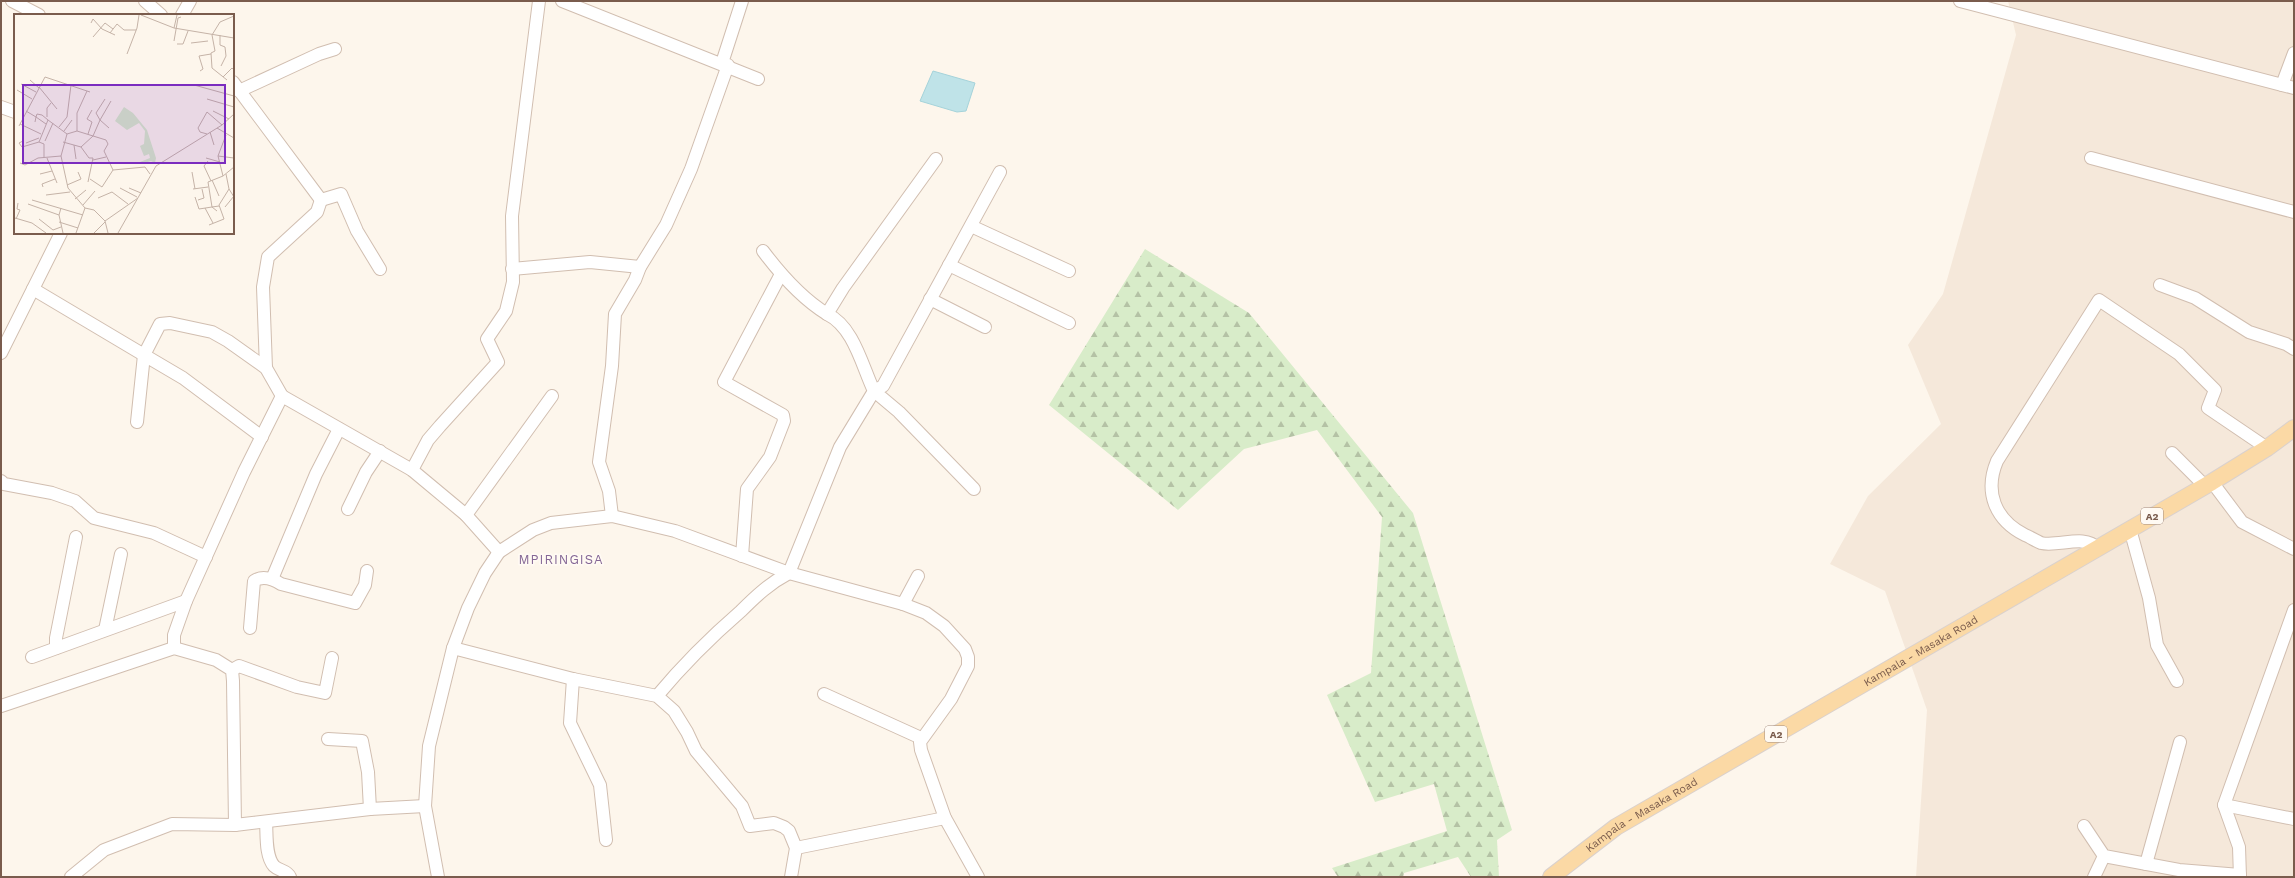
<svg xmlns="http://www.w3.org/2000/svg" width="2295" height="878" font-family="'Work Sans',sans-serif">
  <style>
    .residential { fill: #f5e8da }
    .forest { fill: url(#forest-firs) }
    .water { fill: #bfe3e8; stroke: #a5d3da }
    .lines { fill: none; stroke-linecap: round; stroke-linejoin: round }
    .minor-casing { stroke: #d1beb0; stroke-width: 14 }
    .major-casing { stroke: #dad1cd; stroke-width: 18 }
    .minor { stroke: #fff; stroke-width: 12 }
    .major { stroke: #fbd9a5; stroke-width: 16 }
    .labels { text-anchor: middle; stroke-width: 3.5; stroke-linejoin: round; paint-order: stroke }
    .shield { fill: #fffaf3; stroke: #a28b7f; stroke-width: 1 }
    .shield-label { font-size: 10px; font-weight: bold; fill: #7a5c4d }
    .street-label { font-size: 11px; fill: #7a5c4d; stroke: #fffaf3 }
    .quarter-label { font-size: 13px; letter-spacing: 1px; fill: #846695; stroke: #fffaf3 }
    .inset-road { fill: none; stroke: #c5b3a7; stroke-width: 1 }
    .view { fill: #7b2cbf; fill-opacity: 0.15; stroke: #7b2cbf; stroke-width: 2 }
    .inset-edge { fill: none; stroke: #7a5c4d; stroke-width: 2 }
  </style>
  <defs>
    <pattern id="forest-firs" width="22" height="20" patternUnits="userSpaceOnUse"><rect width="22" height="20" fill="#d8ecc9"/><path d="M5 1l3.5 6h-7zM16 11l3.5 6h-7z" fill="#b4c2a5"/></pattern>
  </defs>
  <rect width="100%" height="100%" fill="#fdf6ec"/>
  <polygon class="residential" points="2008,1 2294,1 2294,877 1916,877 1927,710 1885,591 1830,564 1868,496 1941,424 1908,345 1943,294 2016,35"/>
  <polygon class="forest" points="1145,249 1249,313 1413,513 1512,830 1497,840 1499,877 1471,877 1458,857 1404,873 1403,877 1338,877 1332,868 1447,831 1434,784 1375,802 1327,695 1371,673 1382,517 1317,430 1244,449 1178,510 1049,405"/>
  <polygon class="water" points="933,71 975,83 966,111 957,112 920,101"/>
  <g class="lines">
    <g class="minor-casing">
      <g id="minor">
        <polyline points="12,1 39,15"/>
        <polyline points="145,1 161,15"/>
        <polyline points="562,1 758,79"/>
        <polyline points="1960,1 2294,88"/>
        <polyline points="182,15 190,1"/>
        <polyline points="722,63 742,1"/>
        <polyline points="233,82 321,200"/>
        <polyline points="2282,85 2294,53"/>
        <polyline points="239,91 319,54 335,49"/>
        <polyline points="1,107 15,112"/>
        <polyline points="2091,158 2294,212"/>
        <polyline points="321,200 341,194 357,231 380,269"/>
        <polyline points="971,226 1069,271"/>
        <path d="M763,251C781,275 801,298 827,314"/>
        <polyline points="949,265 1069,323"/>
        <polyline points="512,269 590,262 640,267"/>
        <polyline points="2160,285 2195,298 2249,332 2286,344 2294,349"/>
        <polyline points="33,289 144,355 160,324 170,323 212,332 228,341 266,368 282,396"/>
        <polyline points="930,299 985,327"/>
        <polyline points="1,353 61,233"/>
        <polyline points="266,368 263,287 268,257 317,212 321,200"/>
        <polyline points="137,422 144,355 183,378 262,437"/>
        <polyline points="2172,453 2205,486"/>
        <polyline points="412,470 428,440 440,426 498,362 487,339 506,311 513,282 512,216 539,1"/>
        <polyline points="1,481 4,484 52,493 75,501 94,518 154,533 206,557"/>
        <polyline points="2212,482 2242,522 2294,549"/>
        <polyline points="974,489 899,412 874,391 883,386 1000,172"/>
        <polyline points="348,509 366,472 380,451"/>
        <polyline points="466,515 552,396"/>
        <polyline points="612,516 609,491 599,462 612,366 615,314 635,280 640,267 666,225 691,169 728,65"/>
        <polyline points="2130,529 2149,598 2157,645 2177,681"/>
        <path d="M2097,548C2085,534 2058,547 2041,543C2036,541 2030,537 2025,535C1995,520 1984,492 1997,461L2099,300L2179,354L2215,390L2208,408L2267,448"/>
        <polyline points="742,556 747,489 770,457 784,421 783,415 724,382 781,274"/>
        <polyline points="272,579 316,474 339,429"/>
        <polyline points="903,604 918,576"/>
        <path d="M250,628L254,581C263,575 273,579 281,584L355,603L365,585L367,571"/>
        <polyline points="105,630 121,554"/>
        <polyline points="56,648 56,638 76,537"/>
        <polyline points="174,648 174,635 186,601 244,472 282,396 412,470 466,515 499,552 533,530 551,523 612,516 675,531 789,573 903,604 926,613 944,626 965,649 968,657 968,666 951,699 920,742 921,750 945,818 978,877"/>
        <polyline points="453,648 573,679 657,696 674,711 687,732 696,751 742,806 750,826 774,823 784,827 789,831 796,848 791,877"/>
        <polyline points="32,657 186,601"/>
        <polyline points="232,670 239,666 297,687 325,693 332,658"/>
        <polyline points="573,679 570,723 600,785 606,840"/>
        <polyline points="824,694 921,738"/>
        <path d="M657,696C682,666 711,637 741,611C756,596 770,583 789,573L840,447L874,391C862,366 854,327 827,314L843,288L936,159"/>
        <polyline points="1,706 174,648 216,660 232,670 233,681 235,825"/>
        <polyline points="328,739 362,741 368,772 370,809"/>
        <polyline points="2224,805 2294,819"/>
        <path d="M266,822C267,834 265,856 274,866C279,871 287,870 290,877"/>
        <polyline points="2084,826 2104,856 2179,870 2240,875"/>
        <polyline points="796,848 945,818"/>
        <polyline points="2146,864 2180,742"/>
        <polyline points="71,877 104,850 172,824 235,825 370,809 425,806"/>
        <polyline points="438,877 425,806 429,746 453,648 468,608 485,573 499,552"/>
        <polyline points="2094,877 2104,856"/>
        <polyline points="2240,877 2239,847 2224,805 2294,610"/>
      </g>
    </g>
    <g class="major-casing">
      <g id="major">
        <path id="s1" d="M1551,877L1616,827L2212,482L2267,448L2294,428"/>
      </g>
    </g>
    <use href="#minor" class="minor"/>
    <use href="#major" class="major"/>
  </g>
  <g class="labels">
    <g class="shield">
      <rect x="2141" y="508" width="22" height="16" rx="3"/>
      <rect x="1765" y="726" width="22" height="16" rx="3"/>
    </g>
    <g class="shield-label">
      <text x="2152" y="520">A2</text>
      <text x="1776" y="738">A2</text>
    </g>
    <g class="street-label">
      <text dy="4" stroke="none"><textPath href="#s1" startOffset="434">Kampala - Masaka Road</textPath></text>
      <text dy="4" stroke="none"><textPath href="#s1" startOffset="110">Kampala - Masaka Road</textPath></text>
    </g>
    <g class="quarter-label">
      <text x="561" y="564">MPIRINGISA</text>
    </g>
  </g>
  <g transform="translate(14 14)">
    <rect width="220" height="220" fill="#fdf6ec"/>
    <path d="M110,93L119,99L133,116L142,144L141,149L137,147L128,150L126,148L136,144L135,140L130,142L126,132L130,130L131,117L125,109L113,116L101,107Z" fill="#d8ecc9"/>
    <path class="inset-road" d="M127,1L160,14L220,24M77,9L79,5L88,15L101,21M160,14L163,1M96,19L103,10L110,16H122M206,21V31L211,33L212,42L207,52M79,23L91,9L99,15M160,27L164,4L167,3M177,29L194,27M163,30H169L174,17M113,40L123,14L125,1M186,57L189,55L185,42L197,40M209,63L218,54L220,56M16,66L25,74M213,66L198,54L197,39L201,37L198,21L206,8L220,2M7,70L22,78M180,71L220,82M25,73L43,95M3,76L18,85M193,85L220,93M12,97L22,103L23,100L28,101L34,106M199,97L215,105M33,103V94L37,89M21,108L22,103L32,110M6,110L27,120M5,112L31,63L76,78M45,113L53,103L57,71M95,114L86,106L97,87M203,114L220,124M50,117L58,106M63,117V99L73,77M196,118L200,131M53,120L47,142L54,174L71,194L80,196L91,207M74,120L78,108L73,105L78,96M193,120L186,118L184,114L193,98L208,111M212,121L204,142L209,162L220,153M9,127L5,129L8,133L25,128L30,130V144M31,127L39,109M25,128L34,106L53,120L63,117L92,126L94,130L90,137L99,156L131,153L136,160M49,128L67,133L75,144H79L74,168M12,129L25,124M60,131L62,145M67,133L79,122L86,106L82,99L91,85M204,142L220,144M33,144L43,169M192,144L206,148M79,146L92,143M194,147L190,152L197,167M6,149L11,151L24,144L47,142M178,158L181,175M26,160L38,157M212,160L215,175L220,183M76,165L88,173L99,156M198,166L205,182M53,171L67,165L64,158M29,173L28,170L41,165M106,174L123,183M115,174L127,179M179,175L194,173M32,181L56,178M181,183L185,195L198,193L194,168L209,162M84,184L98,178L114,190M61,185L72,176M18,186L69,201M184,186L190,184L188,175M14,190L45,201M69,191L81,177M211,193L220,182M47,194L45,201L49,219M191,194L199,209M203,197L198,193L205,192M1,204L18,209L32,219M2,205L6,196L3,195L4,189M25,205L39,216L47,213M45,208L64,214M195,211L210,205L205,191L215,175M62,219L71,194M80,219L91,208M94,219L91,207L124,184M104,219L142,152L208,111L220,100"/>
    <path class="view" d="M9,71H211V149H9Z"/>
    <rect width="220" height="220" class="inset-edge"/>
  </g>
  <rect width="2295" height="878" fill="none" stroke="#7a5c4d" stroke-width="4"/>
</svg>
